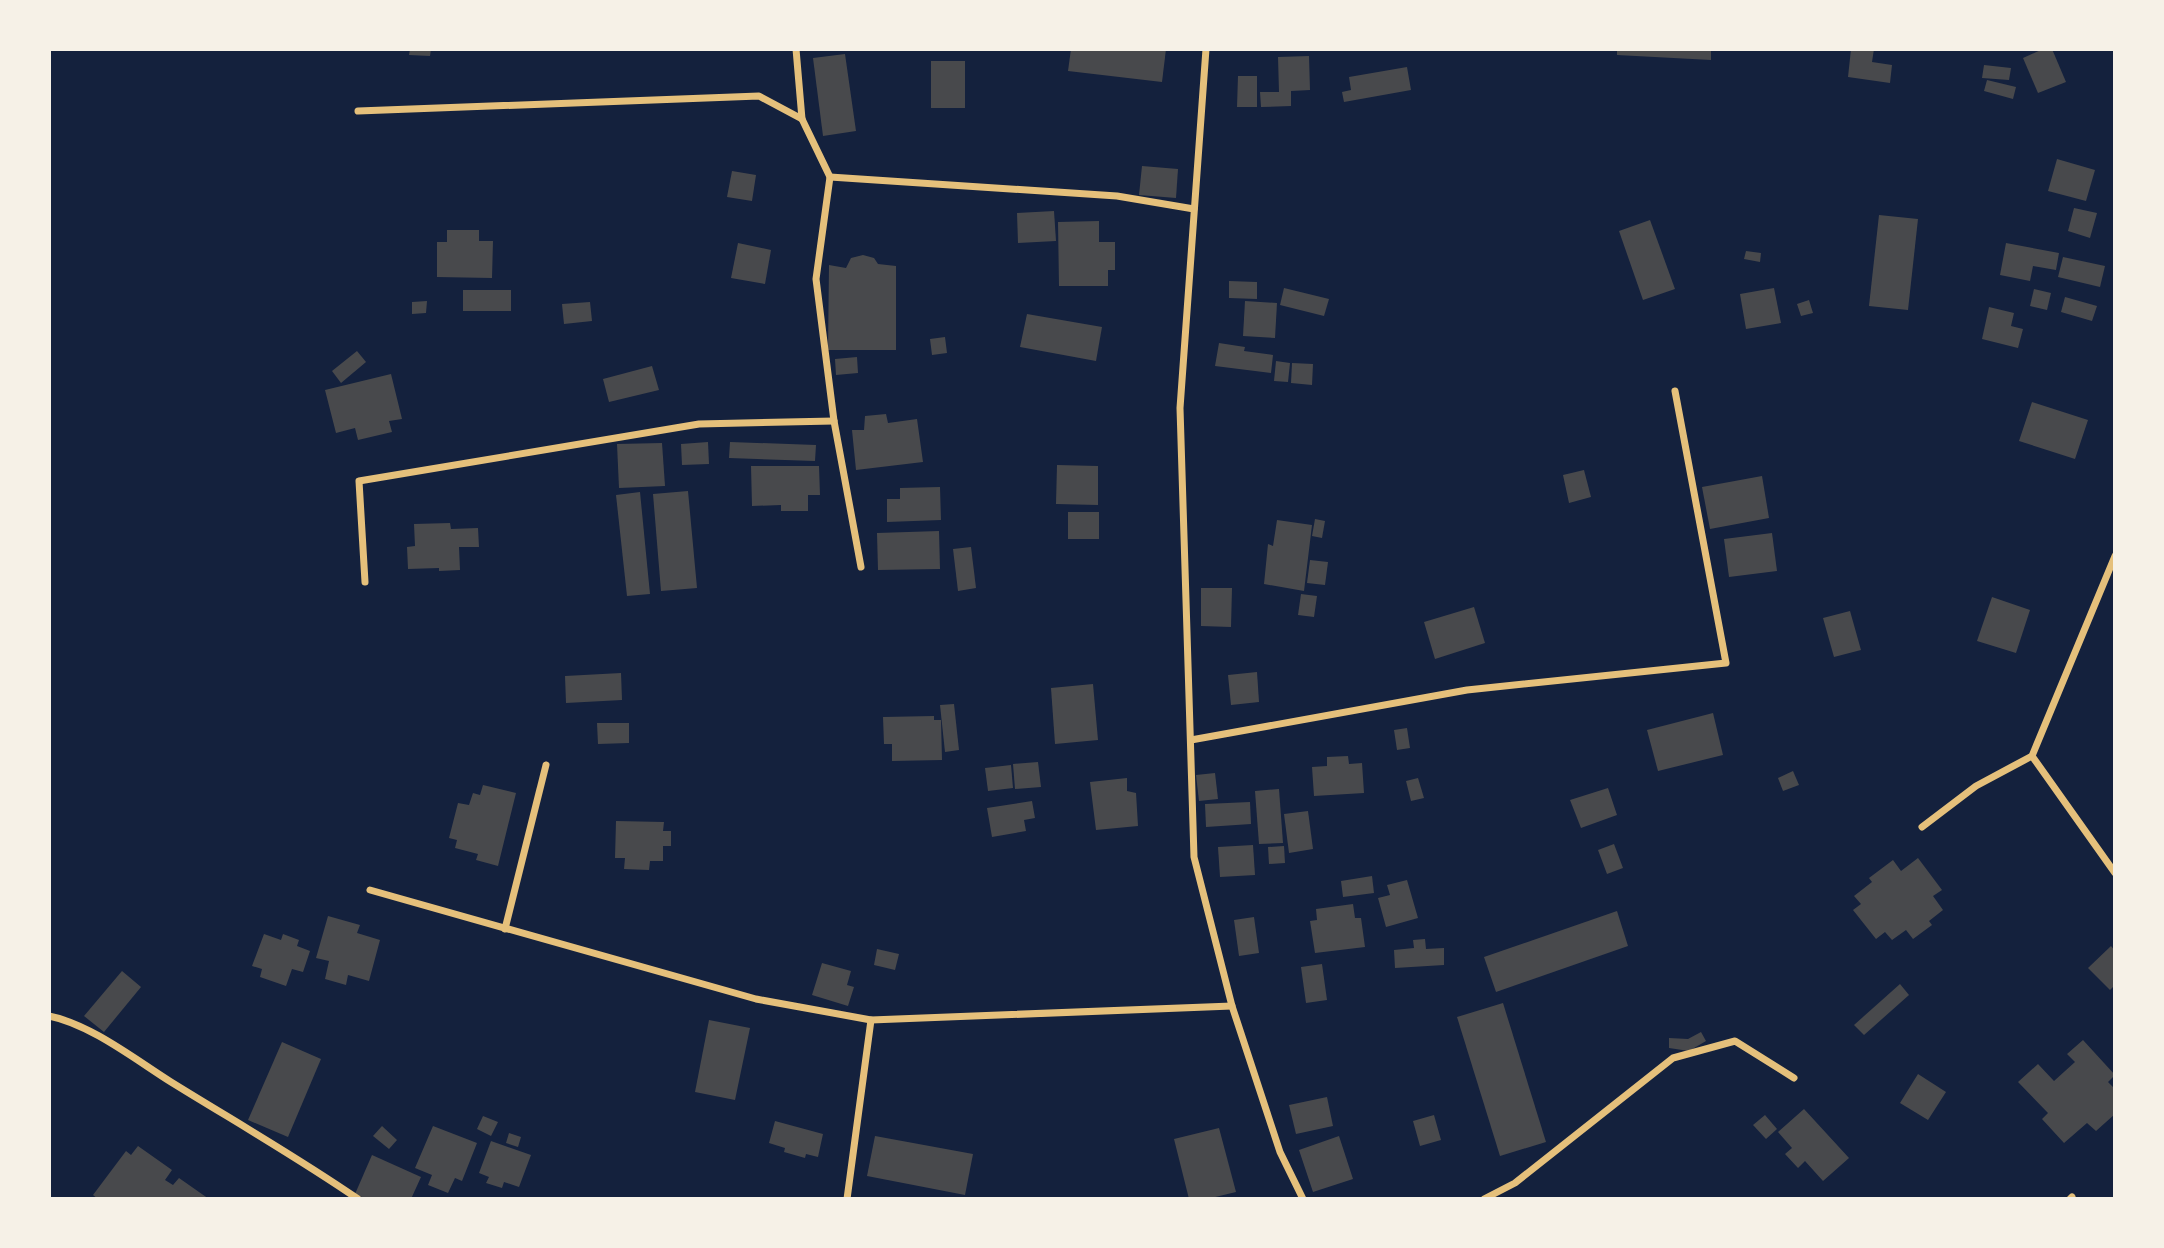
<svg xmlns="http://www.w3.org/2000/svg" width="2164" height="1248" font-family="'Archivo Narrow',sans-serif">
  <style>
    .building { fill: #48494c }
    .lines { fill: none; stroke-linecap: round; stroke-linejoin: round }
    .minor { stroke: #e5c07b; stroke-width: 7 }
  </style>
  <rect width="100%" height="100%" fill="#14213d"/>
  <g class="building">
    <polygon points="410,49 431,49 430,56 409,55"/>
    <polygon points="1071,49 1166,49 1162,82 1068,71"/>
    <polygon points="1617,49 1711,49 1711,60 1617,55"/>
    <polygon points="1851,49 1874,49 1872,62 1892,65 1890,83 1848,77"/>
    <polygon points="2043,49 2052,49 2066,82 2038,93 2023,58"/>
    <polygon points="845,54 856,131 823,136 813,58"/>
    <polygon points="1309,56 1310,90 1291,91 1291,106 1261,107 1260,92 1279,92 1278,57"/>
    <rect x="931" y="61" width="34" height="47"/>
    <polygon points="1984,65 2011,68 2009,80 1982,78"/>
    <polygon points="1407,67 1411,90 1344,102 1342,92 1351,90 1349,77"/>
    <polygon points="1238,76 1257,76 1257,107 1237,107"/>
    <polygon points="1987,80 2016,87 2013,99 1984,91"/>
    <polygon points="2057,159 2095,170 2086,201 2048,191"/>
    <polygon points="1142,166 1178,169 1176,198 1139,195"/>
    <polygon points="732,171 756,175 752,201 727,197"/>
    <polygon points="2074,208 2097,213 2090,238 2068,231"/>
    <polygon points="1054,211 1056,241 1018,243 1017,213"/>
    <polygon points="1879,215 1918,219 1908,310 1869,306"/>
    <polygon points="1650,220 1675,289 1643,300 1619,231"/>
    <polygon points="1099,221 1099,242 1115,242 1115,270 1108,270 1108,286 1059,286 1058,222"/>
    <polygon points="447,230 479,230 479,241 493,241 492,278 437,277 437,242 447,242"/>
    <polygon points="738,243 771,250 765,284 731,278"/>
    <polygon points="2006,243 2059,253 2056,270 2033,266 2030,281 2000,275"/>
    <polygon points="1746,251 1761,253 1760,262 1744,259"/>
    <polygon points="863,255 874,258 878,264 896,266 896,350 828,350 829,265 846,268 851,258"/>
    <polygon points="2063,257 2105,266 2100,287 2058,277"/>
    <polygon points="1229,281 1257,282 1257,299 1229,298"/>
    <polygon points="1284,288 1329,299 1324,316 1280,305"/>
    <polygon points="1774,288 1781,323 1746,329 1740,294"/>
    <polygon points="2034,289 2051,293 2047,310 2030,306"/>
    <rect x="463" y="290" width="48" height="21"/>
    <polygon points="2065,297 2097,306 2092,321 2061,312"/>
    <polygon points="1809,300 1813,313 1801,316 1797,304"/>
    <polygon points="427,301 426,313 412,314 412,302"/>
    <polygon points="1245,301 1277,303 1275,338 1243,336"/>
    <polygon points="590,302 592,321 564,324 562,304"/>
    <polygon points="1989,307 2014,313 2011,326 2023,329 2018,348 1982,339"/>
    <polygon points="1027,314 1102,327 1096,361 1020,347"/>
    <polygon points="945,337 947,353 932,355 930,339"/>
    <polygon points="1219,343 1245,347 1244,351 1273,355 1271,373 1215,366"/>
    <polygon points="357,351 366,362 341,383 332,371"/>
    <polygon points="857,357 858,373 836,375 835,359"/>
    <polygon points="1276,361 1290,363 1288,382 1274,381"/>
    <polygon points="1292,363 1313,364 1312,385 1291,383"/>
    <polygon points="652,366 659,390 609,402 603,379"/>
    <polygon points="391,374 402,419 389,421 392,432 358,440 355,428 336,433 325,390"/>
    <polygon points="2032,402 2088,420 2075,459 2019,441"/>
    <polygon points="886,414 888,423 917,419 923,462 856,470 852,430 864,430 865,416"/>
    <polygon points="708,442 709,464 682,465 681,444"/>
    <polygon points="730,442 816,445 815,461 729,458"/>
    <polygon points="662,443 665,486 619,488 617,444"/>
    <polygon points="1057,465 1098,466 1098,505 1056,504"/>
    <polygon points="751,466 819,466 820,495 808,495 808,511 781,511 781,505 752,506"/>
    <polygon points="1584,470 1591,497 1569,503 1563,475"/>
    <polygon points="1762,476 1769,518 1710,529 1702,487"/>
    <polygon points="940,487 941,520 887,522 887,499 900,499 900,488"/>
    <polygon points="688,491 697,588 661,591 653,494"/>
    <polygon points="640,492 650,594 627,596 616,495"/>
    <rect x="1068" y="512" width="31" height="27"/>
    <polygon points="1315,519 1325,521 1322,538 1312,536"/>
    <polygon points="1277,520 1312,525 1304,591 1264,584 1268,544 1273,546"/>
    <polygon points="450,523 451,529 478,528 479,547 459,547 460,570 439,571 439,568 408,569 407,547 415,546 414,524"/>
    <polygon points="939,531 940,569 878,570 877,533"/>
    <polygon points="1772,533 1777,571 1729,577 1724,539"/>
    <polygon points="971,547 976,588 958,591 953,549"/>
    <polygon points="1310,560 1328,562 1325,585 1307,583"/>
    <polygon points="1201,588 1232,588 1231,627 1201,626"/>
    <polygon points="1301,594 1317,596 1314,617 1298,615"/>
    <polygon points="1992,597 2030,610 2016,653 1977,641"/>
    <polygon points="1474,607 1485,643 1435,659 1424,622"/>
    <polygon points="1850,611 1861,650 1834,657 1823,618"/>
    <polygon points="1257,672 1259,702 1231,705 1228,675"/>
    <polygon points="621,673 622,700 566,703 565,676"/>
    <polygon points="1093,684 1098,740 1055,744 1051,688"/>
    <polygon points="954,704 959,750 945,752 940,705"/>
    <polygon points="1713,713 1723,755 1658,771 1647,730"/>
    <polygon points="934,716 934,720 941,720 942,760 892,761 892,744 884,744 883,717"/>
    <polygon points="597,723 629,723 629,743 598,744"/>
    <polygon points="1407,728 1410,748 1397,750 1394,730"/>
    <polygon points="1348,756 1349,764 1362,763 1364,793 1314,796 1312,767 1327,766 1327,757"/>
    <polygon points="1038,762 1041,787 1015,789 1013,764"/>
    <polygon points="1011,765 1013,788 988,791 985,768"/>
    <polygon points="1793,771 1799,785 1783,791 1778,778"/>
    <polygon points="1215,773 1218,799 1199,801 1196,775"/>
    <polygon points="1127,778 1127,791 1136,793 1138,826 1096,830 1090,782"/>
    <polygon points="1418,778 1424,798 1411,801 1406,781"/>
    <polygon points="483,785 516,793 498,866 476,860 478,854 455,848 457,840 449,838 458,803 469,805 473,793 480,795"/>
    <polygon points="1608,788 1617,815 1581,828 1570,800"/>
    <polygon points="1279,789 1283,843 1259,844 1255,791"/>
    <polygon points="1032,801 1035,818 1024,820 1026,831 992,837 987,808"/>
    <polygon points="1250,802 1251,824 1206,827 1205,804"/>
    <polygon points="1308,811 1313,849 1289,853 1284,814"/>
    <polygon points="616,821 664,822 663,831 671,831 671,846 663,846 663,861 650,861 649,870 624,869 625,858 615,858"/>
    <polygon points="1614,844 1623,868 1607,874 1598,850"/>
    <polygon points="1253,845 1255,875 1220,877 1218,847"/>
    <polygon points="1284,846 1285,863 1269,864 1268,847"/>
    <polygon points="1918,858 1942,890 1933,896 1943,910 1929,921 1932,925 1913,939 1906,930 1892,940 1885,932 1876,939 1853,910 1861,904 1854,896 1872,882 1869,878 1893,860 1901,871"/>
    <polygon points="1372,876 1374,893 1343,897 1341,881"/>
    <polygon points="1407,880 1418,918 1386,927 1378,898 1390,895 1387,885"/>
    <polygon points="1353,904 1355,918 1361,918 1365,947 1315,953 1310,921 1317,920 1316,909"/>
    <polygon points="1617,911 1628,946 1496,992 1484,957"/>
    <polygon points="328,916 360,925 357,933 380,940 369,981 348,975 346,985 325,979 329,961 316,958"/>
    <polygon points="1254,917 1259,953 1239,956 1234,920"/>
    <polygon points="264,934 281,940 283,934 299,940 297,946 310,951 303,972 292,969 286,986 260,977 262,969 252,966"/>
    <polygon points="1425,939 1426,949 1444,948 1444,965 1395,968 1394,950 1414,948 1413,940"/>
    <polygon points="2111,946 2115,951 2115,985 2110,990 2088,968"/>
    <polygon points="877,949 899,954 895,970 874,965"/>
    <polygon points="822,963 851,971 847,985 854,987 848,1006 812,995"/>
    <polygon points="1322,964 1327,1000 1306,1003 1301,967"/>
    <polygon points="122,971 141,987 104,1032 84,1016"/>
    <polygon points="1900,984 1909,995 1864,1035 1854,1025"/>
    <polygon points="1503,1003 1546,1142 1500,1156 1457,1017"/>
    <polygon points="709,1020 750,1028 735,1100 695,1092"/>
    <polygon points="1701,1032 1706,1041 1689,1051 1669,1048 1669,1038 1688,1039"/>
    <polygon points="2083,1040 2115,1075 2108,1082 2115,1089 2115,1114 2096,1131 2087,1123 2064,1143 2042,1119 2048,1113 2018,1082 2038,1064 2054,1081 2075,1062 2067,1054"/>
    <polygon points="282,1042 321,1059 288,1137 248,1120"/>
    <polygon points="1918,1074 1946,1092 1928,1120 1900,1103"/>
    <polygon points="1327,1097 1333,1126 1296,1134 1289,1105"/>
    <polygon points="1804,1109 1849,1158 1823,1181 1805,1161 1798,1168 1785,1154 1792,1148 1778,1132"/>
    <polygon points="1434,1115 1441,1140 1420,1146 1413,1121"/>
    <polygon points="1765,1115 1777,1129 1766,1139 1753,1125"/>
    <polygon points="483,1116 498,1122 491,1136 477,1129"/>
    <polygon points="775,1121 823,1134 818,1157 806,1154 805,1158 784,1152 785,1148 769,1143"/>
    <polygon points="382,1126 397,1140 389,1149 373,1136"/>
    <polygon points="433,1126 477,1143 462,1181 455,1178 448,1193 428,1185 432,1175 415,1168"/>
    <polygon points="1219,1128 1236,1192 1207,1199 1189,1199 1174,1139"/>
    <polygon points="509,1133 521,1137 518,1147 506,1143"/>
    <polygon points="875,1136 973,1154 965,1195 867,1176"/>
    <polygon points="1339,1136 1353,1179 1313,1192 1299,1150"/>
    <polygon points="491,1141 531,1155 519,1187 504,1182 502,1188 486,1183 489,1177 479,1173"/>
    <polygon points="138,1146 172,1170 165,1180 173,1185 179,1178 209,1199 98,1199 93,1195 126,1151 131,1155"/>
    <polygon points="372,1155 421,1177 411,1199 366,1199 355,1194"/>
  </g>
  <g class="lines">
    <g class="minor">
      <polyline points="796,49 802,119 830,177 816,279 834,421 861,567"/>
      <polyline points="1206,49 1180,408 1194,857 1232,1006 1280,1152 1303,1199"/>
      <polyline points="358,111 759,96 802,119"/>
      <polyline points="830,177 1117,196 1194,209"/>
      <polyline points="365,582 359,481 699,424 834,421"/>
      <polyline points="1191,740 1467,690 1726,663 1675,391"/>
      <polyline points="2032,756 2115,873"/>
      <polyline points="1922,827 1976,786 2032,756 2115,556"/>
      <polyline points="370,890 756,999 871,1020 1232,1006"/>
      <polyline points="505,929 546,765"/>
      <path d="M49,1016C90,1024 136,1060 171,1082C234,1121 297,1157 358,1199"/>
      <polyline points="847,1199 871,1020"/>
      <polyline points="1484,1199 1515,1183 1673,1058 1735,1041 1794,1078"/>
      <polyline points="2070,1199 2072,1197"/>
    </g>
  </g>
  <rect width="2164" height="1248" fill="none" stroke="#f6f1e7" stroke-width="102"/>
</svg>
